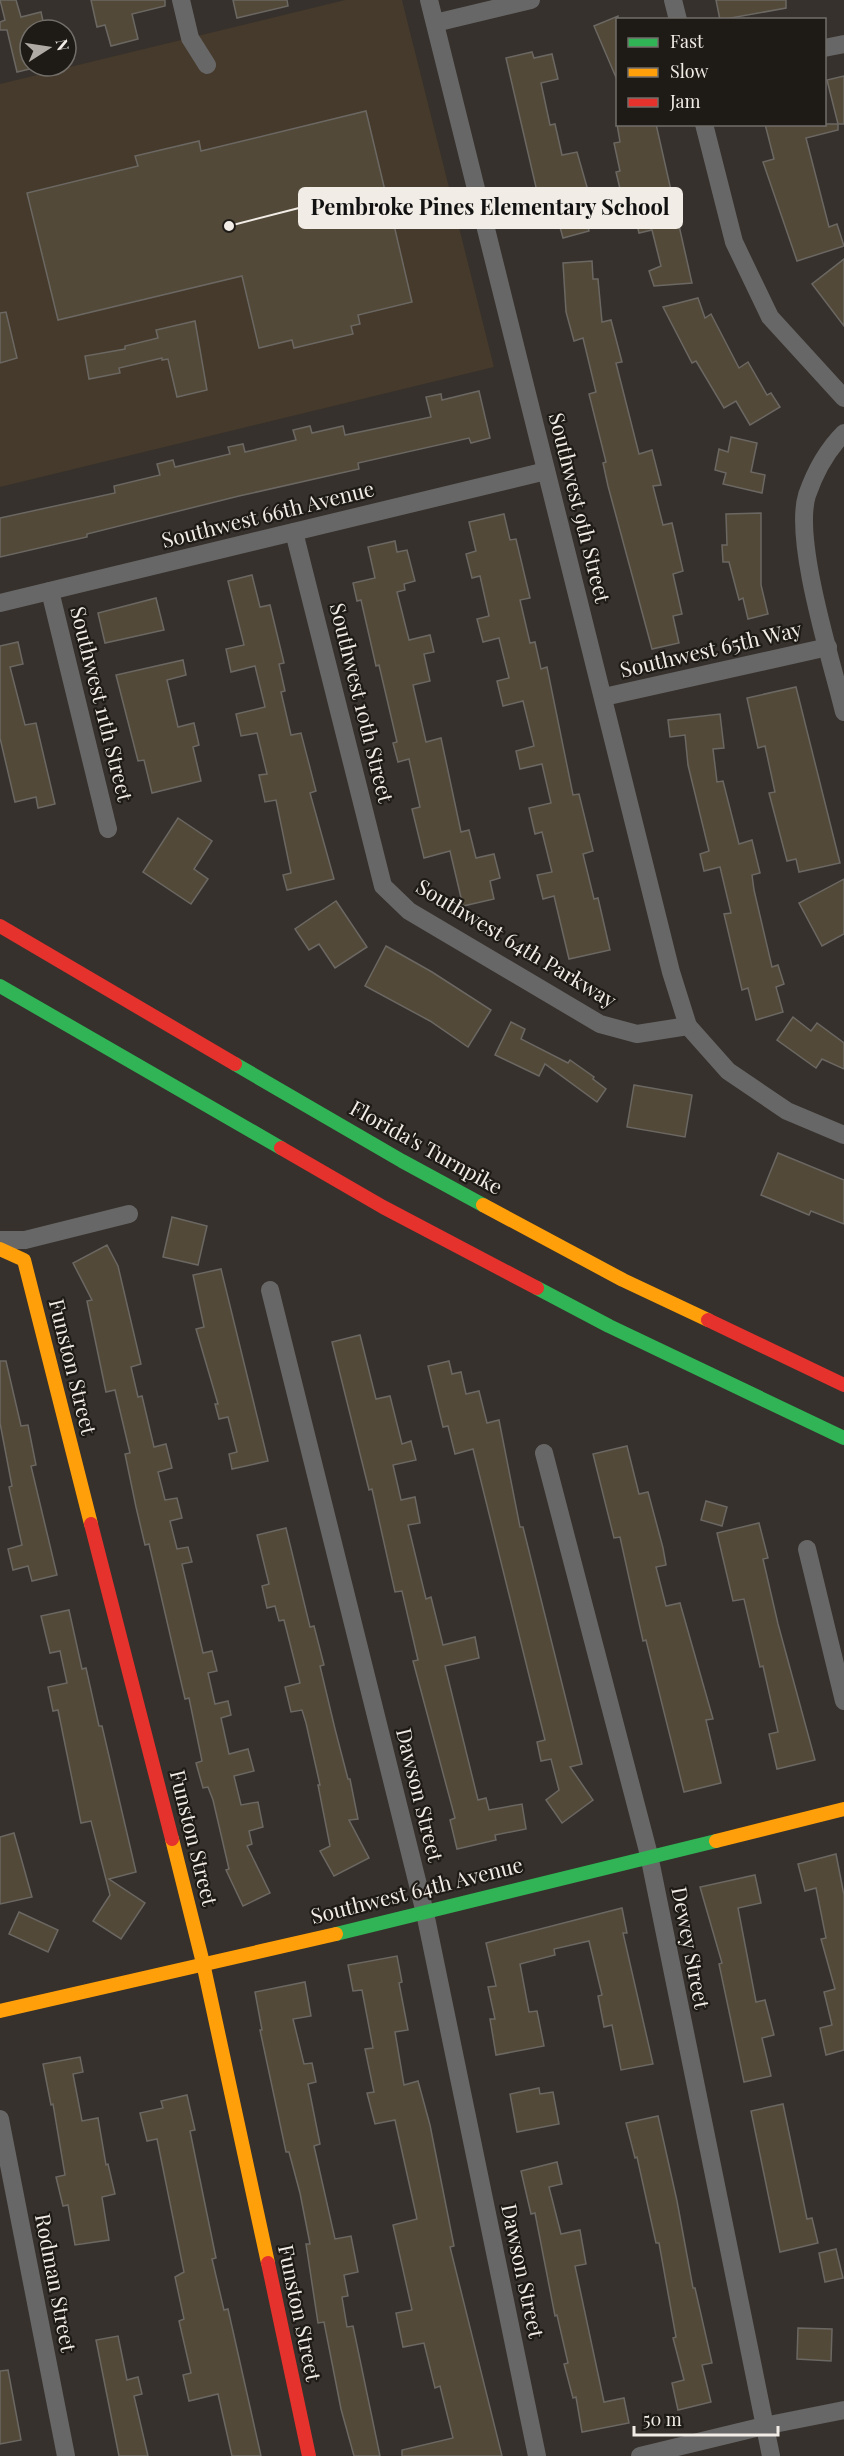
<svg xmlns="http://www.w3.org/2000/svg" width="844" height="2456" font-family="'Playfair Display',serif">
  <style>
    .built { fill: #453a2b }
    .building { fill: #524939; stroke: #6b6762; stroke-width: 1.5 }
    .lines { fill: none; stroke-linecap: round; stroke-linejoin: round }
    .street { stroke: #686767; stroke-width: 18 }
    .fast { stroke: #30b455; stroke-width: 14 }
    .slow { stroke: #ff9f0a; stroke-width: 14 }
    .jam { stroke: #e5322d; stroke-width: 14 }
    .labels { text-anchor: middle; stroke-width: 4.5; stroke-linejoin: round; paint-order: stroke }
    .street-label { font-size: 21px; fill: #f1ece5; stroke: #1e1a16 }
    .leader { fill: none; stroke: #f1ece5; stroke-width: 2 }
    .callout-dot { fill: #f1ece5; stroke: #1e1a16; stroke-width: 2 }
    .callout { fill: #f1ece5; stroke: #f1ece5; stroke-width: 2 }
    .callout-label { font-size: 22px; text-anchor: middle; font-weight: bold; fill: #111 }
  </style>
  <rect width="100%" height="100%" fill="#36312c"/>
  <polygon class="built" points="345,0 402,0 494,367 0,487 0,84"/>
  <g class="building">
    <polygon points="0,0 16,0 21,17 41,12 45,30 30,30 30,69 17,72 7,30 0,30 0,22 5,20"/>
    <polygon points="91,0 165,0 165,6 132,14 138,39 111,46 105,25 97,27"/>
    <polygon points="233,0 287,0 288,6 237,18"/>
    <polygon points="716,0 786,0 786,8 720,20"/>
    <polygon points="618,16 618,82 594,26"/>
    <polygon points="532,52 534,58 552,54 558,79 541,83 550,125 555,124 562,155 577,152 595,215 586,217 589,231 563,238 555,209 542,213 506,58"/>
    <polygon points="844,76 844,124 838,124 827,80"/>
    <polygon points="366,111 387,199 401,195 408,222 394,225 412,302 358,315 360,324 351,326 353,334 294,348 292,340 259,348 242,276 58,320 27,193 138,166 135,156 199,141 201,151"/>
    <polygon points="617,124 656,124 692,283 654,286 649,271 661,266 652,230 639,233 629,191 621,193 616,172 620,171 614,143 620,142"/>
    <polygon points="765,124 838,124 838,130 806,138 829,227 837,224 844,246 797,261 763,162 774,159"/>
    <polygon points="844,259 844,326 812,284"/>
    <polygon points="592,261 593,279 598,279 602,322 611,320 622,362 616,363 639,454 652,450 661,485 653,486 663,525 672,523 683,571 673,574 682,614 673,616 679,643 652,649 608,486 603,463 606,462 589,394 596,392 583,338 574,341 566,312 563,263"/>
    <polygon points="698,298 705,318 711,314 739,368 748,362 767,395 771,393 780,407 750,425 736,401 724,408 696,361 692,363 663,307"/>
    <polygon points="6,312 17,358 0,363 0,313"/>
    <polygon points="195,321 207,390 177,397 168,359 162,360 162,358 119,368 120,373 89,379 85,356 125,349 125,346 158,338 156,330"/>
    <polygon points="479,391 490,438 471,443 469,438 358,463 359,469 239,496 87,534 87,537 0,557 0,518 115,493 114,486 160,475 157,464 173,460 175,467 230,454 228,447 243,444 245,452 296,440 293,430 310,426 312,433 343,426 345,435 431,417 426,397 441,394 442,400"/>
    <polygon points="731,437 757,443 751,472 765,475 762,493 723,484 726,473 715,470 719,449 728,452"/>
    <polygon points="761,513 761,585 768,614 748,619 743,598 739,600 729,562 723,562 722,545 727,545 726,514"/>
    <polygon points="504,514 510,540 516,539 530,598 520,600 530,643 535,642 541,669 547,667 573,795 579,794 593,851 583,854 594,899 598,898 610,950 569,959 554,896 543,899 537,875 552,872 542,832 535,834 529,808 551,803 542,764 520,769 516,751 534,746 523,701 503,706 497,681 509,678 499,638 483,642 477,619 489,616 480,576 472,578 466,554 476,551 469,522"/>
    <polygon points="395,541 397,552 407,550 415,581 404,584 405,590 397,592 409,640 430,635 434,652 424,654 430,681 413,685 426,742 441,738 461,832 469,830 476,858 494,854 500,878 490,881 494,899 463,906 450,851 424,858 412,809 420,807 409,759 398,762 393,743 397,742 379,665 376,666 361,600 357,601 353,583 375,578 368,547"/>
    <polygon points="252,575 260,607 270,605 284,663 279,664 285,691 281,692 291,735 301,733 316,791 310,793 334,879 287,890 283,875 291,873 276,800 265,802 259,775 267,774 257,733 241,736 236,714 265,707 255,666 231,672 226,649 244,645 228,581"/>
    <polygon points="156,598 164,630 105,643 98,613"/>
    <polygon points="18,642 23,664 10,667 25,725 36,723 55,804 38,808 36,797 15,802 0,738 0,646"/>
    <polygon points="183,660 186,675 167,680 178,727 194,723 199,745 193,747 201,781 152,793 144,760 138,761 116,675"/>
    <polygon points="796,687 840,863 799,872 796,859 787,861 769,793 775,792 765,746 758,748 747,698"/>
    <polygon points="720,714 724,748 713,749 717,782 723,781 739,844 752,840 760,873 752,875 754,890 772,967 778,965 784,984 776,987 783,1012 756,1020 748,988 742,990 724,914 731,913 720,867 704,871 700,854 709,851 688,765 685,735 670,737 668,720"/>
    <polygon points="178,818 212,841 194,869 208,879 191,904 143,872"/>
    <polygon points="844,879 844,934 822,946 799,903"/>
    <polygon points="336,901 367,947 335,968 319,944 309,950 295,929"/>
    <polygon points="386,946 432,972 491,1010 468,1047 430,1021 365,986"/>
    <polygon points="793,1017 811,1031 817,1023 844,1043 844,1069 822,1059 816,1068 777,1040"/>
    <polygon points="511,1022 525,1029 521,1039 568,1063 570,1060 594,1077 593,1079 606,1089 597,1102 545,1064 539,1076 495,1055"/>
    <polygon points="634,1085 692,1095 685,1137 627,1127"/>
    <polygon points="778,1153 844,1180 844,1224 811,1211 809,1215 761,1195"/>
    <polygon points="172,1217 207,1226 198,1265 163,1257"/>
    <polygon points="107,1245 118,1266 141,1364 131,1367 138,1397 142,1396 154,1447 166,1444 172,1468 158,1472 165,1500 177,1498 182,1518 170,1521 177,1549 188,1547 192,1562 182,1564 203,1653 212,1651 217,1671 208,1673 215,1704 228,1701 231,1715 221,1718 229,1754 248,1749 254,1771 234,1776 241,1805 258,1802 263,1827 249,1831 252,1844 247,1846 270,1893 243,1906 226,1870 229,1869 213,1800 208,1787 203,1788 196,1763 202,1761 189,1698 185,1699 149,1544 145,1545 136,1507 125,1454 130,1453 115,1390 106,1392 87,1301 92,1300 73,1263"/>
    <polygon points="221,1269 268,1461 232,1469 229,1454 237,1452 228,1417 219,1419 215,1404 218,1404 196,1329 204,1327 193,1275"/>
    <polygon points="360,1335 376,1399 390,1396 402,1444 411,1441 416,1460 393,1465 401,1500 415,1497 420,1523 408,1525 426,1599 431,1597 443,1645 475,1637 479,1658 445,1666 478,1800 486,1798 489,1810 522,1804 526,1829 495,1835 496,1840 457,1849 450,1820 455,1818 413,1661 418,1660 402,1591 395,1592 372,1489 369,1490 332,1342"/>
    <polygon points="0,1361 6,1361 21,1426 28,1425 36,1465 31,1466 57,1575 32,1581 28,1566 13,1570 8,1549 22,1545 9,1487 12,1486 0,1423"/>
    <polygon points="449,1361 452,1374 461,1372 466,1394 479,1391 487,1423 499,1420 520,1527 523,1527 582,1764 570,1767 593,1800 562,1823 546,1800 559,1790 551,1759 541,1761 537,1742 545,1740 473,1449 455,1454 448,1426 443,1427 428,1366"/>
    <polygon points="627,1446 639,1494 648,1492 663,1548 666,1565 656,1567 666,1606 680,1603 713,1719 706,1720 721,1783 684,1792 646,1640 643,1641 620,1537 614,1538 593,1454"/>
    <polygon points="706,1501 727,1507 722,1526 701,1520"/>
    <polygon points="759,1523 768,1558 763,1559 778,1624 815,1760 777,1769 769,1734 778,1732 763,1666 760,1667 744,1599 733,1601 717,1533"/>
    <polygon points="286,1528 310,1627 314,1626 324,1665 320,1666 335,1729 348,1779 350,1779 358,1819 349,1820 369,1858 334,1876 320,1851 330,1846 318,1785 320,1785 306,1723 302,1710 291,1712 285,1687 300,1683 284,1620 279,1621 275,1606 267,1608 262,1586 269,1584 257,1535"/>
    <polygon points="69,1610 82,1669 86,1668 99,1726 102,1726 136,1872 109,1879 145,1903 121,1939 93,1921 110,1895 91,1821 81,1823 58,1710 53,1711 48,1687 67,1683 60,1651 50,1653 41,1616"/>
    <polygon points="14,1833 32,1897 0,1904 0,1837"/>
    <polygon points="836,1854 844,1895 844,2050 826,2055 820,2028 832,2025 824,1992 835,1989 821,1939 826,1938 816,1888 805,1891 798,1864"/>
    <polygon points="755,1875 761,1903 738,1908 756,2002 765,2000 774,2035 762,2038 771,2076 744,2082 719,1964 722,1963 700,1887"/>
    <polygon points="622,1908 627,1933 623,1933 653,2064 621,2070 612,2025 604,2027 598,1996 602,1995 589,1941 554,1949 555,1955 520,1964 529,2012 537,2011 544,2046 496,2055 490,2019 495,2019 488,1987 496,1986 486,1943"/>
    <polygon points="19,1912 58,1930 48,1952 9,1934"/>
    <polygon points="397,1956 402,1982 399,1983 408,2030 395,2032 404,2085 418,2081 430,2125 454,2246 450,2247 502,2456 402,2456 402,2450 453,2438 440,2386 435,2388 424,2343 403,2347 396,2313 412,2310 393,2225 417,2219 395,2120 375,2124 367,2093 374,2092 365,2049 373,2048 362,1990 353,1991 348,1965"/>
    <polygon points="305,1982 311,2016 293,2019 304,2064 312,2063 316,2082 308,2084 320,2144 314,2146 335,2239 351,2236 358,2272 344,2275 348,2296 342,2297 347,2327 353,2326 380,2456 354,2456 341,2409 324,2322 318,2323 306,2244 310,2244 300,2193 289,2152 286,2152 260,2030 262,2030 255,1992"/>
    <polygon points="80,2057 83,2072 73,2074 82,2121 98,2118 106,2165 108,2164 115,2194 102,2197 109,2240 75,2245 68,2205 63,2206 56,2177 65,2175 53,2104 51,2105 43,2064"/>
    <polygon points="539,2088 540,2094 553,2092 559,2124 517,2132 510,2094"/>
    <polygon points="187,2095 195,2130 190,2131 216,2258 212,2259 224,2310 228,2309 261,2456 232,2456 218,2394 189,2401 183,2375 191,2373 179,2321 184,2319 175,2277 184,2272 157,2139 147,2141 140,2113 163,2108 161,2101"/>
    <polygon points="783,2104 807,2219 812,2218 818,2243 780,2252 751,2111"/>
    <polygon points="658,2116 677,2201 693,2288 695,2288 712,2363 702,2365 711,2402 678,2410 672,2383 684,2380 673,2338 676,2337 668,2293 659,2243 656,2243 637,2157 635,2158 626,2123"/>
    <polygon points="557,2162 562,2184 549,2187 561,2234 580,2230 586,2264 575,2266 604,2402 624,2398 629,2423 582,2432 576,2397 573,2398 564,2364 568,2363 557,2315 555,2316 535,2213 531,2214 521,2171"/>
    <polygon points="836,2249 843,2278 825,2282 819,2253"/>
    <polygon points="798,2328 832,2329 831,2361 797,2359"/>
    <polygon points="118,2336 127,2380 138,2377 142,2394 134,2396 148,2456 119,2456 96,2340"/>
    <polygon points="8,2370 21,2440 0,2444 0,2371"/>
  </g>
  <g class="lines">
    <g class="street">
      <polyline points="181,0 190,38 207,65"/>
      <polyline points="429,0 671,972 688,1026 728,1071 787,1111 844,1135"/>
      <polyline points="673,0 678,20"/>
      <polyline points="435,23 531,0"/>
      <polyline points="824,48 844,44"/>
      <polyline points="704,124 734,242 770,317 844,398"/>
      <path d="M844,433C827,450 815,472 807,495C793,541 832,662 844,712"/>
      <polyline points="294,532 383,886 409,911 600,1024 637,1034 688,1026"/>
      <polyline points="50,591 108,829"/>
      <polyline points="0,603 546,471"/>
      <polyline points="604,697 828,647"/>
      <polyline points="0,1240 25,1240 129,1214"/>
      <polyline points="270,1290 425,1913 537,2456"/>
      <polyline points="544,1453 649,1855 771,2456"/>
      <polyline points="807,1549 844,1701"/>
      <polyline points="0,2119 66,2456"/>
      <polyline points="640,2456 764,2426 844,2410"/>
    </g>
    <g class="fast">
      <polyline points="0,986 281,1148"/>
      <polyline points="235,1064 402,1161 483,1205"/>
      <polyline points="537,1288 609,1326 844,1438"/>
      <polyline points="336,1934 716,1841"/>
    </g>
    <g class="slow">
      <polyline points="483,1205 623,1280 708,1320"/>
      <polyline points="0,1249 24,1260 91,1524"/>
      <polyline points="172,1839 203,1963 268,2263"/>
      <polyline points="716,1841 844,1809"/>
      <polyline points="0,2011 336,1934"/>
    </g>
    <g class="jam">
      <polyline points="0,926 235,1064"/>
      <polyline points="281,1148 383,1207 537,1288"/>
      <polyline points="708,1320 844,1385"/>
      <polyline points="91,1524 172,1839"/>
      <polyline points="268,2263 309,2456"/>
    </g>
  </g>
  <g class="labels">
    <g class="street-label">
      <text transform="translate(579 508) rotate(76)" y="7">Southwest 9th Street</text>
      <text transform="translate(268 515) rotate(-14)" y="7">Southwest 66th Avenue</text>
      <text transform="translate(711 650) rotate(-13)" y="7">Southwest 65th Way</text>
      <text transform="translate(361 703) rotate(76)" y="7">Southwest 10th Street</text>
      <text transform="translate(101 704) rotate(76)" y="7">Southwest 11th Street</text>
      <text transform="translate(516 944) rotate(31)" y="7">Southwest 64th Parkway</text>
      <text transform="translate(426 1148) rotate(29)" y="7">Florida's Turnpike</text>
      <text transform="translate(72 1367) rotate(76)" y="7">Funston Street</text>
      <text transform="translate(419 1795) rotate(76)" y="7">Dawson Street</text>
      <text transform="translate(193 1838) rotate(76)" y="7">Funston Street</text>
      <text transform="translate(417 1891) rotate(-14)" y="7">Southwest 64th Avenue</text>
      <text transform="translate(690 1948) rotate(79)" y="7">Dewey Street</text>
      <text transform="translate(522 2271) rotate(78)" y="7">Dawson Street</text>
      <text transform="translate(55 2283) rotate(79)" y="7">Rodman Street</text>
      <text transform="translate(299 2313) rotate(78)" y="7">Funston Street</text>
    </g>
  </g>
  <path class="leader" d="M229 226L299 208"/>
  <circle class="callout-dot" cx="229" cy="226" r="6"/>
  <rect class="callout" x="299" y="188" width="383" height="40" rx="6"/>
  <g class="callout-label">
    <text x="490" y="215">Pembroke Pines Elementary School</text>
  </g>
  <rect x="616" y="18" width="210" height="108" fill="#1e1a16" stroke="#726e69" stroke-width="1.5"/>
  <rect x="628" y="38" width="30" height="9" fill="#30b455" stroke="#726e69" stroke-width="1.5"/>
  <text x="670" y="48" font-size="18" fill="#f1ece5">Fast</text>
  <rect x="628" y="68" width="30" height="9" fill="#ff9f0a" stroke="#726e69" stroke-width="1.5"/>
  <text x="670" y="78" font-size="18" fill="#f1ece5">Slow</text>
  <rect x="628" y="98" width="30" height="9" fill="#e5322d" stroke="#726e69" stroke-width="1.5"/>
  <text x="670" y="108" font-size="18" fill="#f1ece5">Jam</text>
  <g transform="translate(48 48) rotate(78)"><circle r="28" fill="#1e1a16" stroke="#726e69" stroke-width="1.5"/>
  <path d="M0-4.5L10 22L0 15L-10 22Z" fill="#b0aba4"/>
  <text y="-9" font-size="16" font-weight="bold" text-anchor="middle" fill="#f1ece5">N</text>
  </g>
  <path d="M634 2426v9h144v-9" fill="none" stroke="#f1ece5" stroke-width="3"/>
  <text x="643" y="2426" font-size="18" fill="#f1ece5" stroke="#1e1a16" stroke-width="4.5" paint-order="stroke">50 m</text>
</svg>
